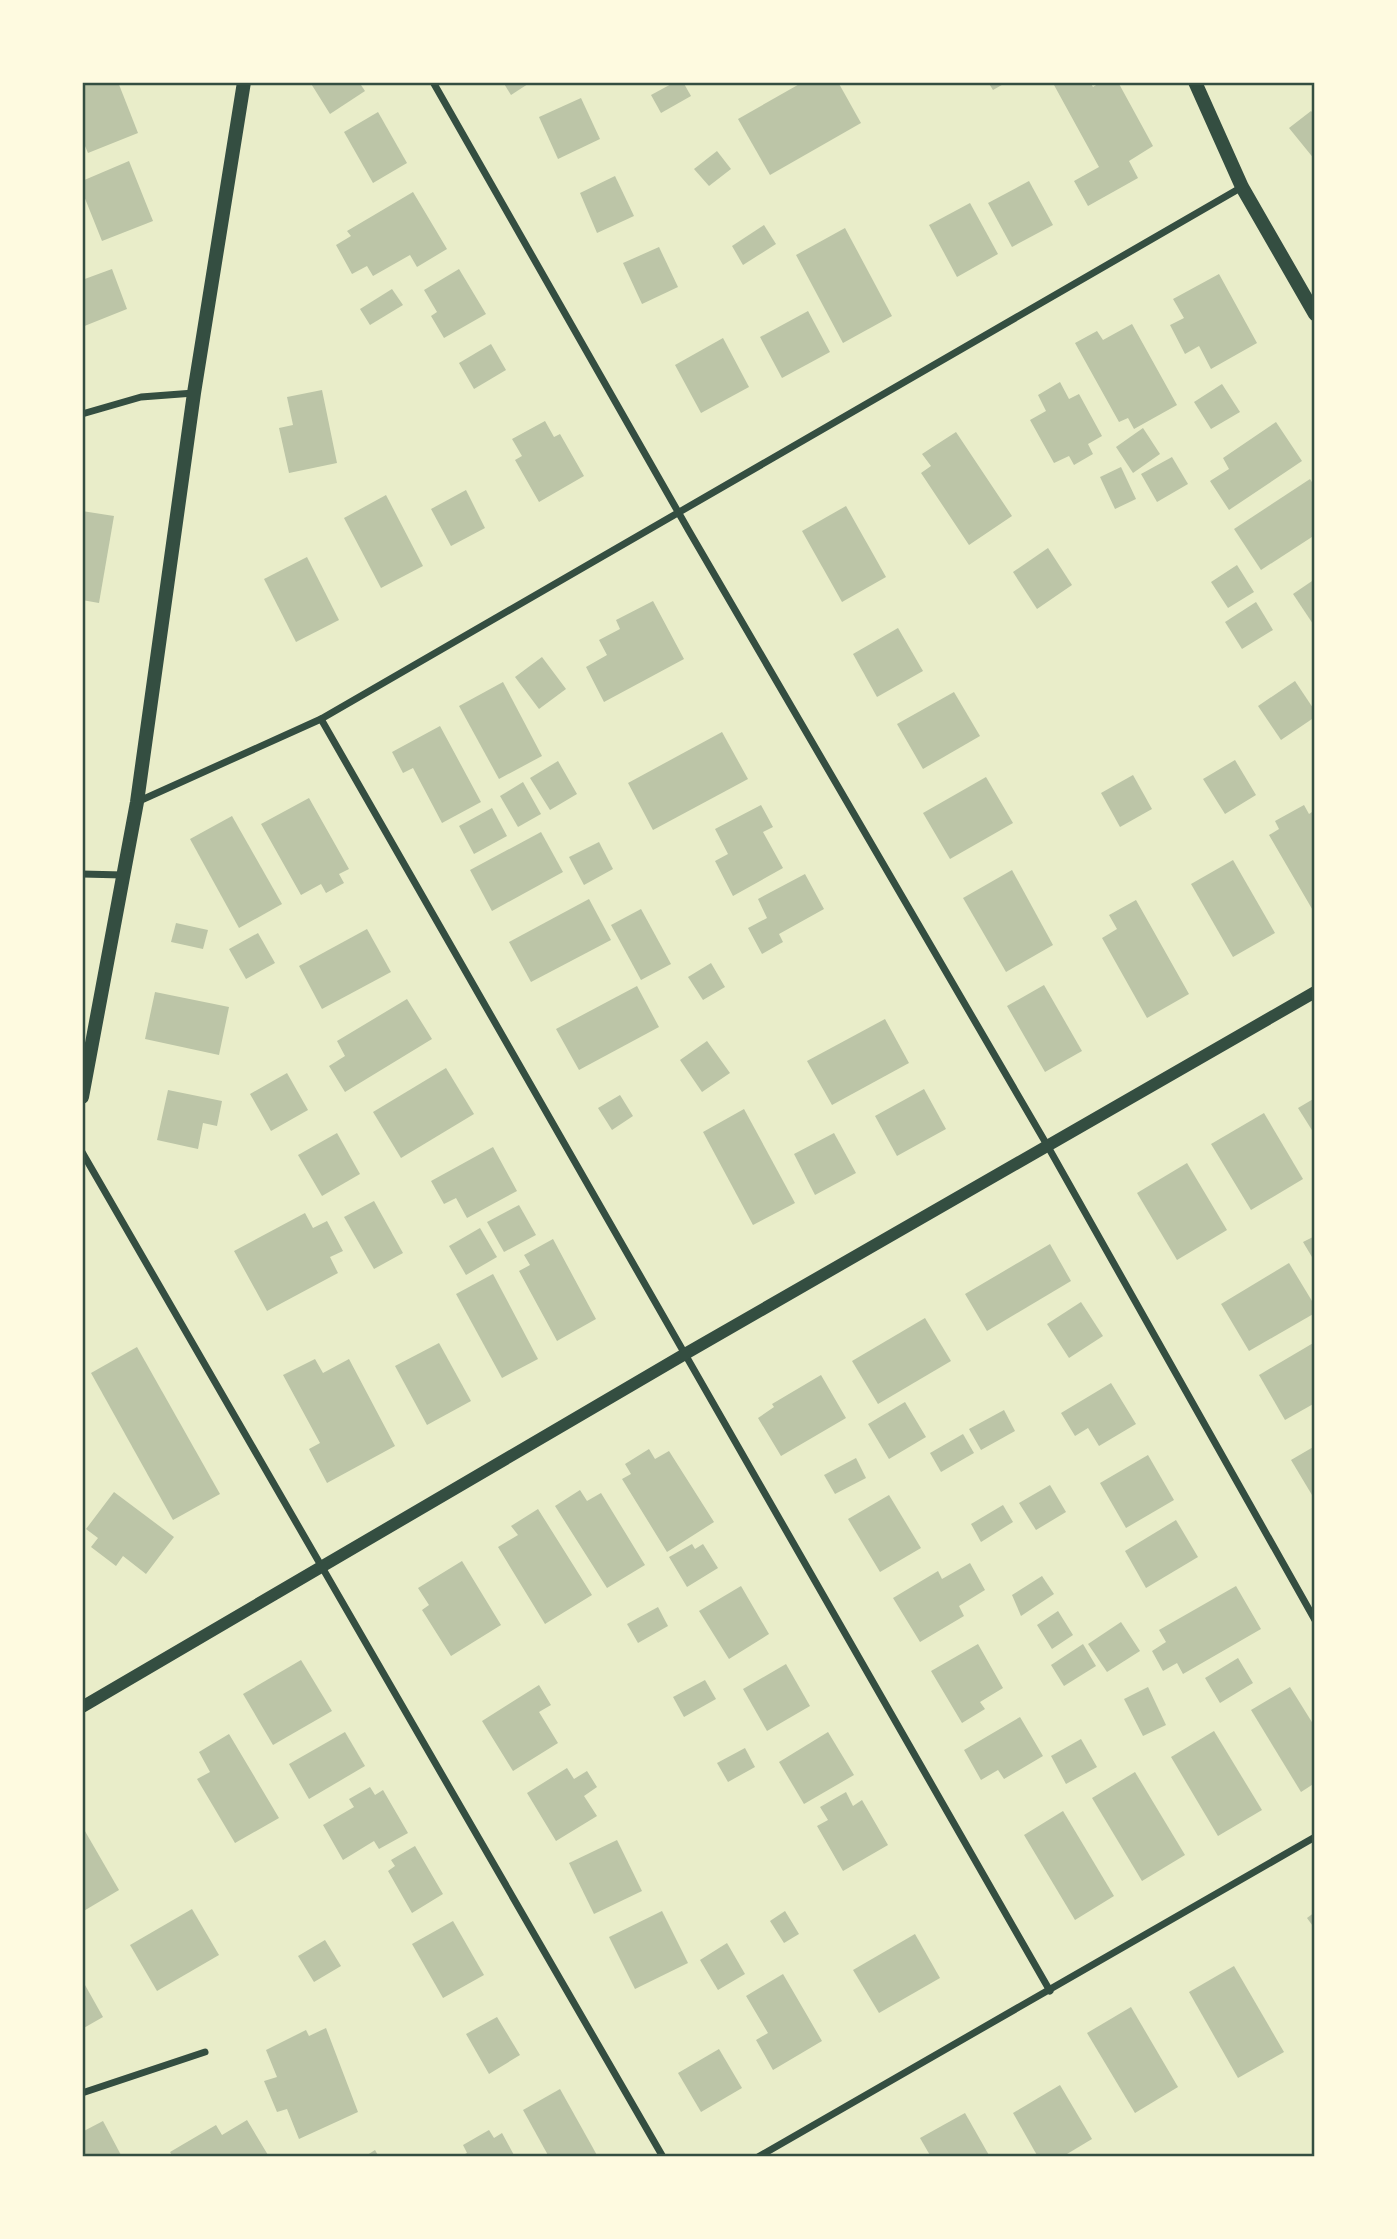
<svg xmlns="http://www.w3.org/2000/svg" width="1397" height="2239" font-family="'Fira Sans',sans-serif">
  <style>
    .building { fill: #bcc5a7 }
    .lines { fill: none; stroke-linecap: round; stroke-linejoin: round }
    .minor { stroke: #344e41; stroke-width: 7 }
    .tertiary { stroke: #344e41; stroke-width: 12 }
    .secondary { stroke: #344e41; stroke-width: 14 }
    .neatline { fill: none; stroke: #344e41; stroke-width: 2.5 }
  </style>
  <rect width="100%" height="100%" fill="#e9edc9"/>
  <g class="building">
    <polygon points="82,82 118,82 138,133 88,153 82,139"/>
    <polygon points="310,82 359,82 365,91 330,114"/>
    <polygon points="503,82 531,82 511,95"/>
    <polygon points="675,82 683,82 691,96 661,113 651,95"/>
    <polygon points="803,82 838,82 861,123 770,175 738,119"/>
    <polygon points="988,82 1007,82 993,90"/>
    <polygon points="1059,82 1090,82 1093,87 1101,82 1118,82 1153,146 1129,161 1138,178 1088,206 1074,181 1099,167 1054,85"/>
    <polygon points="581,98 600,139 558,159 539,117"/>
    <polygon points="1311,111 1315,115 1315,160 1289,128"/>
    <polygon points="378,112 407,163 373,183 344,132"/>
    <polygon points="717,151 731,169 709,186 694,169"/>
    <polygon points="129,161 153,221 102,241 82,191 82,181"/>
    <polygon points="615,176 634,216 597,233 580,193"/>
    <polygon points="1029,181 1053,225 1012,247 988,203"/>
    <polygon points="413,192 447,249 417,267 410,255 373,276 367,266 352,274 336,245 351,236 347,231"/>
    <polygon points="970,203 998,254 957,277 929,225"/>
    <polygon points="764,225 776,244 743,265 732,246"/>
    <polygon points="845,228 892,316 843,343 796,255"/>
    <polygon points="659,247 678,287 642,304 623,263"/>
    <polygon points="112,269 127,309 82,327 82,280"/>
    <polygon points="459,269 486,314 444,338 431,316 437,312 424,290"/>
    <polygon points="1219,274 1257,343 1211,369 1199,346 1185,354 1170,325 1184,318 1173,299"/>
    <polygon points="392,289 403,305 370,325 360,309"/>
    <polygon points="808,311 830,352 782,378 760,337"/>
    <polygon points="1132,324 1177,405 1134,429 1128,418 1119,422 1075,343 1097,331 1103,340"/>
    <polygon points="723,338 749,387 701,413 675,365"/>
    <polygon points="491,344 506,370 474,389 459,363"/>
    <polygon points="1060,382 1069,399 1079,394 1102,436 1088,444 1093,454 1074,465 1069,456 1054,463 1030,420 1046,411 1038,395"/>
    <polygon points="1222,384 1240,412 1211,429 1194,402"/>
    <polygon points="322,390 337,463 289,473 279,428 293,425 287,397"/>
    <polygon points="545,421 554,437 560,434 584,476 539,502 515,460 522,456 512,439"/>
    <polygon points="1276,422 1302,461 1229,510 1210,481 1229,469 1223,458"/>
    <polygon points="1143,428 1160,454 1133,473 1116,447"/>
    <polygon points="956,432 1012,516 969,545 921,473 931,466 922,454"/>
    <polygon points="1172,457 1188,484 1157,502 1141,474"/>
    <polygon points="1121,467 1136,499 1115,509 1100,477"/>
    <polygon points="1310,479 1315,487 1315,535 1261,570 1234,529"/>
    <polygon points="466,490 485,528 451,546 431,509"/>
    <polygon points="386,495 423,566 381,588 344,518"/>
    <polygon points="846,506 886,577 842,602 802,531"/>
    <polygon points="82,511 114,516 99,603 82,600"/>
    <polygon points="1048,548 1072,585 1037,609 1013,572"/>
    <polygon points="307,557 339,620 296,642 264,579"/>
    <polygon points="1237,565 1254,592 1228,608 1211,582"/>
    <polygon points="1315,579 1315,627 1293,594"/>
    <polygon points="653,601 684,659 604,702 586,667 607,655 599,640 620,629 616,620"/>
    <polygon points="1256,602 1273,630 1242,649 1225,622"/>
    <polygon points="898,628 923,671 877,697 853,654"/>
    <polygon points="542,657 566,689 539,709 515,677"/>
    <polygon points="1295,681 1315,711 1315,717 1281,740 1258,706"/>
    <polygon points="503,682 542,756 499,779 459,706"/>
    <polygon points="954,692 980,736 923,769 897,724"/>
    <polygon points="440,726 481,802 442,823 413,768 403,773 392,752"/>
    <polygon points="722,732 748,779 653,830 628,783"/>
    <polygon points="1235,760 1256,795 1225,814 1203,779"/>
    <polygon points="558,761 577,794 550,810 530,778"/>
    <polygon points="1133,775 1152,809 1120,827 1101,793"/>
    <polygon points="986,777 1013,823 950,859 923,813"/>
    <polygon points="523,782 541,814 518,827 500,796"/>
    <polygon points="309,798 349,869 339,874 344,883 326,893 321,884 301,895 261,824"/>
    <polygon points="761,805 773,827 763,832 783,868 733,896 715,861 728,854 715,829"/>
    <polygon points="1304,805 1309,814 1315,810 1315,914 1269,835 1279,829 1275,821"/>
    <polygon points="492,808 507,836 474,854 459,826"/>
    <polygon points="232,816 282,904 239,928 190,839"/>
    <polygon points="541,832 563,872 492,911 470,870"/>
    <polygon points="599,842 613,869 584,885 569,857"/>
    <polygon points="1233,860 1275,933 1233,957 1191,884"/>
    <polygon points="1012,870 1053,945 1006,972 963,898"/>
    <polygon points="805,874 824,909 779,934 783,942 762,954 748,928 767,918 758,899"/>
    <polygon points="589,899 611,940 531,982 509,942"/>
    <polygon points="1136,900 1189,994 1147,1018 1102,938 1117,929 1109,915"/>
    <polygon points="641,909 671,964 641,980 611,925"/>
    <polygon points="176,923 208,930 203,949 171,942"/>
    <polygon points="367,929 391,972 322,1009 299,966"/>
    <polygon points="258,933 275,963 246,979 229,949"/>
    <polygon points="711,963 725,987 703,1000 688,977"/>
    <polygon points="1044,985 1082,1051 1045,1072 1007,1006"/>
    <polygon points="637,986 659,1027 579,1070 556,1029"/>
    <polygon points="155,992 229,1007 219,1055 145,1039"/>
    <polygon points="407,999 432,1039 345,1092 329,1066 345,1056 337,1041"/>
    <polygon points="885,1019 909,1063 832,1105 807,1061"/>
    <polygon points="707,1041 730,1073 702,1092 680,1060"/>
    <polygon points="446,1068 474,1114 401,1158 373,1112"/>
    <polygon points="287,1073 308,1110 271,1131 250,1094"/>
    <polygon points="924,1089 946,1129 897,1156 875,1116"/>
    <polygon points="168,1090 222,1101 217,1126 203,1123 198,1149 157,1140"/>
    <polygon points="620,1095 633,1116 612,1130 598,1108"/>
    <polygon points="1315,1098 1315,1135 1298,1108"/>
    <polygon points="744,1109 795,1203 753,1225 703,1132"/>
    <polygon points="1264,1113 1303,1179 1251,1210 1211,1144"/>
    <polygon points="337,1133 360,1174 322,1196 298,1155"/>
    <polygon points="834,1133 856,1173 815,1195 794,1154"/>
    <polygon points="493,1147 517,1191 467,1218 456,1198 444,1204 431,1181"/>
    <polygon points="1187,1163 1227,1230 1177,1260 1137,1193"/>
    <polygon points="374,1201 403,1253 374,1269 344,1217"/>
    <polygon points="519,1205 536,1235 504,1252 487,1222"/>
    <polygon points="305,1213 313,1228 327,1221 343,1251 330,1257 338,1273 267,1311 234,1251"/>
    <polygon points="480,1228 497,1257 466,1275 449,1246"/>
    <polygon points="1315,1236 1315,1262 1303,1242"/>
    <polygon points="553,1239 596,1319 557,1341 519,1271 530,1265 524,1255"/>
    <polygon points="1050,1244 1071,1281 987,1331 965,1294"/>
    <polygon points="1289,1263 1315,1306 1315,1313 1249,1351 1221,1304"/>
    <polygon points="493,1274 538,1359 502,1378 456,1294"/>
    <polygon points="1081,1302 1103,1336 1069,1358 1047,1324"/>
    <polygon points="925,1318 951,1361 878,1404 852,1361"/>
    <polygon points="1315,1342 1315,1403 1285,1420 1259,1375"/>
    <polygon points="439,1343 471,1401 427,1425 395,1366"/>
    <polygon points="137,1347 220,1494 173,1520 91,1373"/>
    <polygon points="315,1359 323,1373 349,1359 395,1446 327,1483 309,1449 320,1443 283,1375"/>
    <polygon points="821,1375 846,1418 781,1456 758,1418 774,1407 772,1404"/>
    <polygon points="1111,1383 1136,1424 1099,1446 1088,1428 1075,1436 1061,1413"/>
    <polygon points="905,1402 926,1437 889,1459 868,1424"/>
    <polygon points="1004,1410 1015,1431 981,1450 969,1429"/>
    <polygon points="963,1434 974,1453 941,1472 930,1453"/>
    <polygon points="1315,1446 1315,1500 1291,1460"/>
    <polygon points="649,1449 655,1459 669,1451 714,1522 667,1552 622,1479 631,1474 625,1464"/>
    <polygon points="1148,1455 1174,1500 1126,1528 1100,1483"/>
    <polygon points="856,1458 866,1478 835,1494 824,1475"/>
    <polygon points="1050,1485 1066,1512 1036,1530 1019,1503"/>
    <polygon points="580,1490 587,1501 601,1493 645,1565 607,1588 555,1506"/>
    <polygon points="114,1492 174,1537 146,1574 123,1556 116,1566 91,1547 98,1538 86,1529"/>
    <polygon points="889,1495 921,1548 880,1572 848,1519"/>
    <polygon points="1003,1505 1013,1522 981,1542 971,1524"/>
    <polygon points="538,1509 592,1595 545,1624 498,1547 518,1535 511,1526"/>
    <polygon points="1176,1520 1198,1557 1146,1588 1125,1551"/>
    <polygon points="692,1544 695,1549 703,1544 718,1568 687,1587 669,1557"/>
    <polygon points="462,1561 501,1625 451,1656 422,1610 429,1605 418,1588"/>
    <polygon points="970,1563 985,1590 959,1606 964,1616 920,1642 893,1598 938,1571 942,1579"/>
    <polygon points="1042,1576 1054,1594 1021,1616 1012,1595"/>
    <polygon points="741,1586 769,1634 729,1659 699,1611"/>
    <polygon points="1236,1586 1261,1629 1183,1674 1177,1663 1163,1671 1152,1651 1166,1642 1159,1630"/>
    <polygon points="658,1607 668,1626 638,1643 627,1624"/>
    <polygon points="1058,1611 1073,1635 1052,1649 1037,1625"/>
    <polygon points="1121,1622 1140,1651 1107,1672 1088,1644"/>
    <polygon points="978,1644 1003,1688 980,1702 985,1709 962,1723 931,1671"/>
    <polygon points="1083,1644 1096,1666 1064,1686 1051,1665"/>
    <polygon points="1238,1658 1253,1683 1220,1703 1205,1678"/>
    <polygon points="301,1660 332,1711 273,1745 243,1694"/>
    <polygon points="786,1664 810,1706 767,1731 743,1689"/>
    <polygon points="705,1680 716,1699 684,1717 673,1697"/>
    <polygon points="539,1685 551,1705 539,1712 558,1743 513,1771 482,1721"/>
    <polygon points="1148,1687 1166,1725 1143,1736 1124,1699"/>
    <polygon points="1290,1687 1315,1727 1315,1783 1301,1792 1251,1710"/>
    <polygon points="1020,1717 1043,1756 1004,1779 998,1770 981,1780 964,1750"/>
    <polygon points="1214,1731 1262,1810 1218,1836 1171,1757"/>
    <polygon points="345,1732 365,1766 309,1799 289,1764"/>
    <polygon points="828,1732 854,1775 804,1804 779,1762"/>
    <polygon points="229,1734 279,1818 235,1843 197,1779 210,1772 199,1752"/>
    <polygon points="1081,1739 1097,1767 1066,1784 1051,1756"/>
    <polygon points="745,1748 755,1767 728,1782 717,1763"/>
    <polygon points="567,1768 574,1779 587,1771 597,1787 584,1796 597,1816 556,1841 527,1793"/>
    <polygon points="1135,1772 1185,1855 1142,1881 1092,1798"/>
    <polygon points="370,1787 375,1795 383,1790 408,1833 379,1849 374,1841 343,1860 323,1825 354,1807 349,1799"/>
    <polygon points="846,1792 853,1806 862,1800 888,1845 843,1871 817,1826 828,1820 820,1807"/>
    <polygon points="1063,1811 1114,1896 1075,1920 1024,1835"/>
    <polygon points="82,1826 119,1890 82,1912"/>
    <polygon points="617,1840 642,1891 594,1914 569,1863"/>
    <polygon points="415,1846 443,1894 412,1913 388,1871 395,1866 391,1860"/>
    <polygon points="192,1909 219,1955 157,1991 130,1945"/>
    <polygon points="662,1911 688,1963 635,1989 609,1937"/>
    <polygon points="785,1911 799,1934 784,1943 770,1921"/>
    <polygon points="1315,1912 1315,1929 1307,1918"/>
    <polygon points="453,1921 484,1975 443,1998 412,1944"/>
    <polygon points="915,1934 940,1978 879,2013 853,1970"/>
    <polygon points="325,1940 341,1966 314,1982 298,1956"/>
    <polygon points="727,1943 745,1974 718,1990 700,1960"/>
    <polygon points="1234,1966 1284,2052 1238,2078 1189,1992"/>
    <polygon points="783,1974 822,2041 773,2070 756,2040 768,2033 746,1996"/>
    <polygon points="85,1985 103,2017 82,2029 82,1987"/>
    <polygon points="1131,2007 1178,2087 1135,2113 1087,2033"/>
    <polygon points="497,2017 520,2055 489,2074 466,2034"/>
    <polygon points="326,2028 358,2112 299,2139 287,2109 277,2112 264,2081 277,2077 266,2050 306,2030 309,2036"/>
    <polygon points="719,2049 742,2088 701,2112 678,2073"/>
    <polygon points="1060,2085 1092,2139 1062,2157 1038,2157 1013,2113"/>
    <polygon points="560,2089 598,2157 549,2157 523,2110"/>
    <polygon points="965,2113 990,2157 931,2157 920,2138"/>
    <polygon points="247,2120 268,2155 265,2157 173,2157 170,2152 216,2125 222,2135"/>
    <polygon points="103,2121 122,2157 82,2157 82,2132"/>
    <polygon points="489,2130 494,2138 502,2133 515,2157 459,2157 467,2153 463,2145"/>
    <polygon points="375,2150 379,2157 364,2157"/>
  </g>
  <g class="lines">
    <g class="minor">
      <polyline points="433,82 689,531 1047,1145 1315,1620"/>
      <polyline points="82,414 141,397 194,393"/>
      <polyline points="321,719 1050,1991"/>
      <polyline points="137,802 321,719 1242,187"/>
      <polyline points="82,874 123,875"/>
      <polyline points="82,1152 663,2157"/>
      <polyline points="82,2093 205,2052"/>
      <polyline points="758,2157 1315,1837"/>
    </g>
    <polyline class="tertiary" points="82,1707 685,1354 1315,992"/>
    <g class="secondary">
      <polyline points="1195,82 1242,187 1315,314"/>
      <polyline points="82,1097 137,802 194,393 244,82"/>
    </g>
  </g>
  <rect width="1397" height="2239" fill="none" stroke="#fefae0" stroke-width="168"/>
  <rect x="84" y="84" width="1229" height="2071" class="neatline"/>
</svg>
